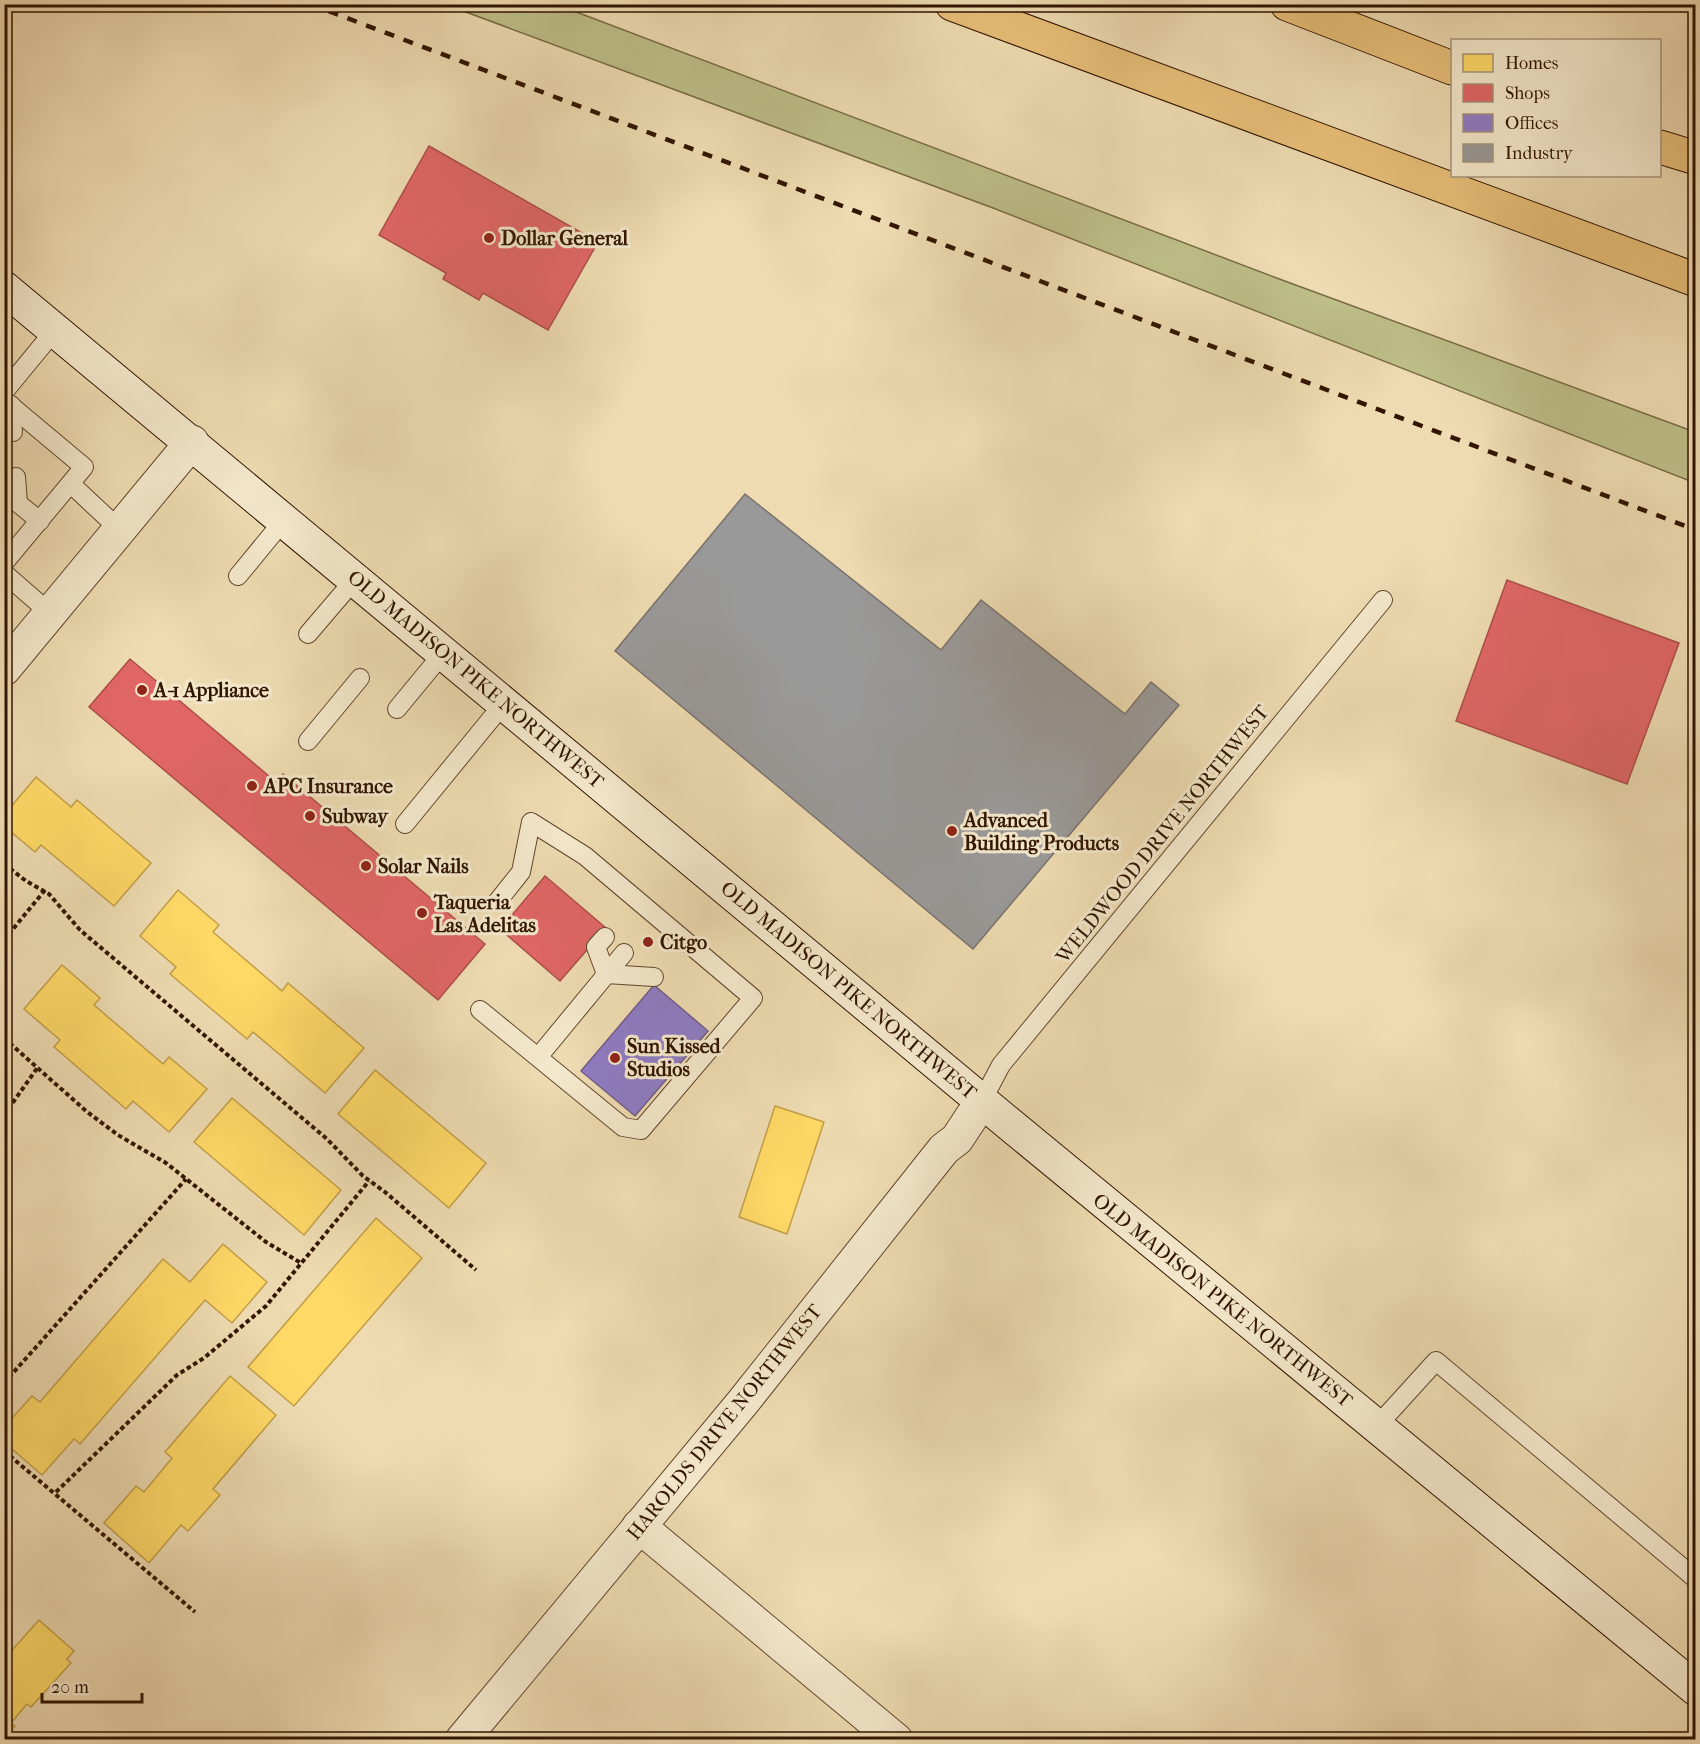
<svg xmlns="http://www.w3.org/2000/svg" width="1700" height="1744" font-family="'IM FELL French Canon',serif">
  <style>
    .green { fill: #bdbe88; stroke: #786a44; stroke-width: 1.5 }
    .homes { fill: #ffd966; stroke: #c29e48; stroke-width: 1.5 }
    .shops { fill: #e06666; stroke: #ac4e48; stroke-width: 1.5 }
    .offices { fill: #8e7cc3; stroke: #725d89; stroke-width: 1.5 }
    .industry { fill: #999; stroke: #7a716b; stroke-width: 1.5 }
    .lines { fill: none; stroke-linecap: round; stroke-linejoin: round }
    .service-casing { stroke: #61462d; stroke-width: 20 }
    .minor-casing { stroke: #61462d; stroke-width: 35 }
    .secondary-casing { stroke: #321501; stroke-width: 35 }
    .motorway-casing { stroke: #321501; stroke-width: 35 }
    .path { stroke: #321501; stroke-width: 4; stroke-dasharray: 4.5 3; stroke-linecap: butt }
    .service { stroke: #f4e8cc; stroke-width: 18 }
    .minor { stroke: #f4e8cc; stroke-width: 33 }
    .secondary { stroke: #f4e8cc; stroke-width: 33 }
    .motorway { stroke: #e7be78; stroke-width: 33 }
    .rail { stroke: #321501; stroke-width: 4.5; stroke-dasharray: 10 10; stroke-linecap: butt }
    .poi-dot { fill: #8f2418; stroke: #f4e8cc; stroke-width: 2 }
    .labels { text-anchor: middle; stroke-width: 6; stroke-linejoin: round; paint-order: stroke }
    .poi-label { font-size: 20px; font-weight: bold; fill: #321501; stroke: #f4e8cc; text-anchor: start }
    .street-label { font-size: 20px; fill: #321501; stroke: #f4e8cc }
  </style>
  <rect width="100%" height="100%" fill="#eedbb1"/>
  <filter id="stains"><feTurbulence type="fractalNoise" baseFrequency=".00333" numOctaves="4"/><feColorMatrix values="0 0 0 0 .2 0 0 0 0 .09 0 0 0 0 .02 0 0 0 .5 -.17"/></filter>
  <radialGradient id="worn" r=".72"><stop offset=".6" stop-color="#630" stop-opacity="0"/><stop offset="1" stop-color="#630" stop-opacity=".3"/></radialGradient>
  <polygon class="green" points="447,5 558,5 1282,280 1695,432 1695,483 993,208"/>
  <g class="homes">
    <polygon points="36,777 71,807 77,800 151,863 114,906 41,845 35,852 4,826 4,815"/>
    <polygon points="178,890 219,925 213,932 282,991 288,983 364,1048 325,1093 253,1032 247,1039 170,974 176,967 140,936"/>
    <polygon points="62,965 100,998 94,1005 163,1064 169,1057 207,1089 169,1132 133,1101 126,1109 54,1047 60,1040 24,1009"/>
    <polygon points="375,1070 486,1163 449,1208 338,1114"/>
    <polygon points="232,1098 341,1190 304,1235 194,1142"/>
    <polygon points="775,1106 824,1122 787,1234 739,1217"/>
    <polygon points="376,1218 422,1258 294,1406 248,1367"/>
    <polygon points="223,1244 267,1282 232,1323 205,1300 80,1444 74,1439 42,1475 4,1442 4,1427 32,1396 40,1402 163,1259 190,1282"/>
    <polygon points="230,1376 276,1415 213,1489 220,1495 188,1531 181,1525 149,1563 104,1523 136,1486 144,1492 172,1458 165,1452"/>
    <polygon points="39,1620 74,1651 67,1659 71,1663 31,1707 27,1704 11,1723 15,1726 4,1738 4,1659"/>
  </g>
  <g class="shops">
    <polygon points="429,146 598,242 548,330 483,293 479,300 443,279 446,273 379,235"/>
    <polygon points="1507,580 1679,643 1627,784 1456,721"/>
    <polygon points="130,659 276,782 283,774 485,944 438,1000 89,707"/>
    <polygon points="545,876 606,928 560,981 500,929"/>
  </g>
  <polygon class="offices" points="654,985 708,1031 635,1116 581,1071"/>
  <polygon class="industry" points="745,494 941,650 981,600 1125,714 1151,682 1179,705 973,949 615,651"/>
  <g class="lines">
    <g class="service-casing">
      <g id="service">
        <polyline points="4,392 55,330"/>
        <polyline points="4,400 84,467 4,563"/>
        <polyline points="11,405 13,432"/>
        <polyline points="16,477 18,503"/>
        <polyline points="71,484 120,530"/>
        <polyline points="4,492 40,521"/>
        <polyline points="4,573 51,614"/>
        <polyline points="238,576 284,520"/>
        <polyline points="308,634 355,579"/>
        <polyline points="397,709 444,652"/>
        <polyline points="308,741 360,678"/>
        <polyline points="405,824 504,703"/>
        <polyline points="605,937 596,947 606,974 654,977"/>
        <polyline points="480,1010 623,1127 641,1130 753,998 585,856 531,822 521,872 497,902"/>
        <polyline points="539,1056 624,953"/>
        <polyline points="982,1101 1001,1065 1383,600"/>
        <polyline points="1377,1426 1436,1361 1696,1579"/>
      </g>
    </g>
    <g class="minor-casing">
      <g id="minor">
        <polyline points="4,669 192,442"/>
        <polyline points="639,1526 896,1740"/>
        <polyline points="462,1740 743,1402 944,1149 957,1139 982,1101"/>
      </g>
    </g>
    <g class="secondary-casing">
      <polyline id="secondary" points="4,288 1013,1127 1696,1689"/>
    </g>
    <g class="motorway-casing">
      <g id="motorway">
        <polyline points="952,4 1696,280"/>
        <polyline points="1287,4 1452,68"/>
        <polyline points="1660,147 1696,158"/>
      </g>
    </g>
    <g class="path">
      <polyline points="4,864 26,881 49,894 80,930 327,1139 363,1176 385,1192 476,1270"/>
      <polyline points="4,940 45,890"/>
      <polyline points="4,1038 86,1111 118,1135 166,1163 266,1242 301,1263"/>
      <polyline points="4,1115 38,1067"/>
      <polyline points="4,1383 186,1179"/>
      <polyline points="4,1451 195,1612"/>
      <polyline points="56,1492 177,1375 204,1358 266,1306 369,1181"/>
    </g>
    <use href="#service" class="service"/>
    <use href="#minor" class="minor"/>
    <use href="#secondary" class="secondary"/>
    <use href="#motorway" class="motorway"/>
    <polyline class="rail" points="310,4 1696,530"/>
  </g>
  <g class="poi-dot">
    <circle cx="489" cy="238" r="6"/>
    <circle cx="142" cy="690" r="6"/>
    <circle cx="252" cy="786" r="6"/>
    <circle cx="310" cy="816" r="6"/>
    <circle cx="952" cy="831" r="6"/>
    <circle cx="366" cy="866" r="6"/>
    <circle cx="422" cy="913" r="6"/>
    <circle cx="648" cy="942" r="6"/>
    <circle cx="615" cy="1058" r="6"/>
  </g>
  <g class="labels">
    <g class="poi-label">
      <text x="501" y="245">Dollar General</text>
      <text x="154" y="697">A-1 Appliance</text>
      <text x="264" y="793">APC Insurance</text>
      <text x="322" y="823">Subway</text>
      <text x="964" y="827">Advanced<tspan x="964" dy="23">Building Products</tspan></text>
      <text x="378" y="873">Solar Nails</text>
      <text x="434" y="909">Taqueria<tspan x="434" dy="23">Las Adelitas</tspan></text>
      <text x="660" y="949">Citgo</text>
      <text x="627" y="1053">Sun Kissed<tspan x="627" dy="23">Studios</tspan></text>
    </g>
    <g class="street-label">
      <text transform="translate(476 679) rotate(40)" y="7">OLD MADISON PIKE NORTHWEST</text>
      <text transform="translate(1162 834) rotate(-51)" y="7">WELDWOOD DRIVE NORTHWEST</text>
      <text transform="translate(849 990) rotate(40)" y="7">OLD MADISON PIKE NORTHWEST</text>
      <text transform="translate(1223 1300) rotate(39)" y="7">OLD MADISON PIKE NORTHWEST</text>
      <text transform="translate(724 1422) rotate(-51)" y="7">HAROLDS DRIVE NORTHWEST</text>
    </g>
  </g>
  <rect width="1700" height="1744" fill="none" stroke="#eedbb1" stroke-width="24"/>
  <rect x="6" y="6" width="1688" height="1732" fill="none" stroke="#321501" stroke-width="3"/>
  <rect x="12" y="12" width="1676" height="1720" fill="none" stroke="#321501" stroke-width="1.5"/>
  <rect x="1451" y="39" width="210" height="138" fill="#f4e8cc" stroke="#a6947b" stroke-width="1.5"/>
  <rect x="1463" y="54" width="30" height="18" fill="#ffd966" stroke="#a6947b" stroke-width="1.5"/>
  <text x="1505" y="69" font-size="18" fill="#321501">Homes</text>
  <rect x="1463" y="84" width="30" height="18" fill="#e06666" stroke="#a6947b" stroke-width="1.5"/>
  <text x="1505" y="99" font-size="18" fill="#321501">Shops</text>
  <rect x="1463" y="114" width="30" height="18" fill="#8e7cc3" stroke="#a6947b" stroke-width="1.5"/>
  <text x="1505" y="129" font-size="18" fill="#321501">Offices</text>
  <rect x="1463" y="144" width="30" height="18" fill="#999999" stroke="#a6947b" stroke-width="1.5"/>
  <text x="1505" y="159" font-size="18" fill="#321501">Industry</text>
  <path d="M42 1693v9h100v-9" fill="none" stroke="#321501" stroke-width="3"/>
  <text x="51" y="1693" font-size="18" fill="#321501" stroke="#f4e8cc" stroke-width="4.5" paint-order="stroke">20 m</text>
  <rect width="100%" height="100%" filter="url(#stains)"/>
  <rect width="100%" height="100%" fill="url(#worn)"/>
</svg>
